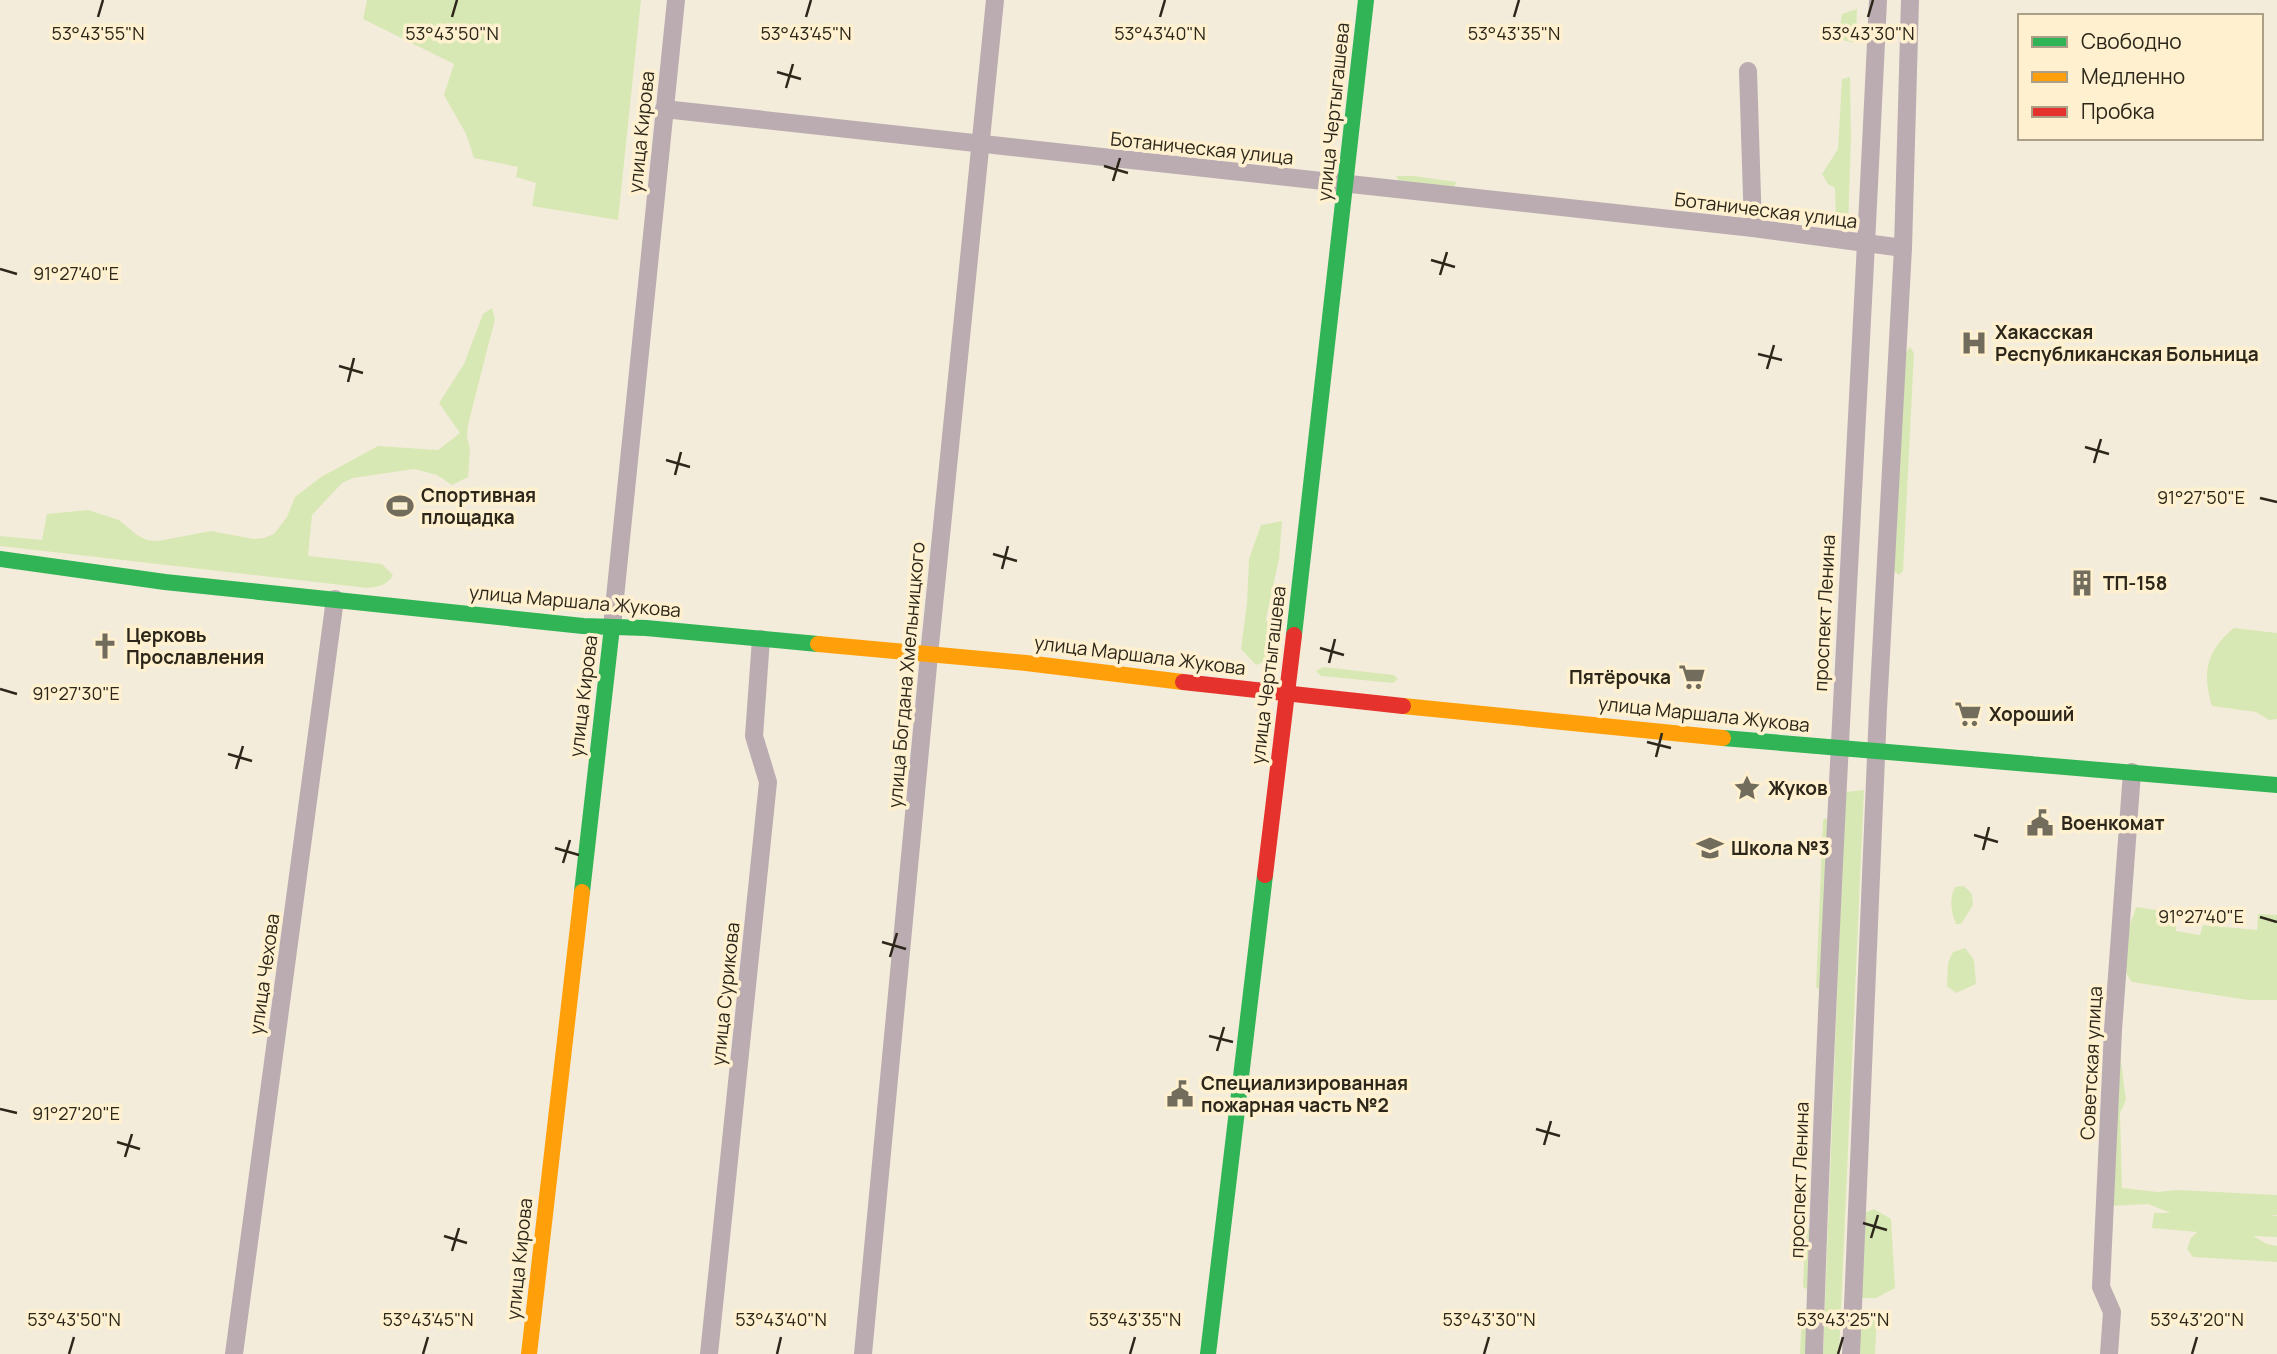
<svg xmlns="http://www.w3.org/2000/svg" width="2277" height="1354" font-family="Manrope,sans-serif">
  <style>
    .green { fill: #d8e8b5 }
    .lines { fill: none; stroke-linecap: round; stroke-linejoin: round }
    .street { stroke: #bbacb1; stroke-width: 18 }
    .fast { stroke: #30b455; stroke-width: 16 }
    .slow { stroke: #ff9f0a; stroke-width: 16 }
    .jam { stroke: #e5322d; stroke-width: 16 }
    .ticks { fill: none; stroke: #2c271a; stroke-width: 2.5 }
    .labels { text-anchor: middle; stroke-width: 7; stroke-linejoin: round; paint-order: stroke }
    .street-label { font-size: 19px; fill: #2c271a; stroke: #fff1cf }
    .poi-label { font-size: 19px; font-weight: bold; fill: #2c271a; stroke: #fff1cf; text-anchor: start }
    .ticks-label { font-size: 18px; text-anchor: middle; fill: #2c271a; stroke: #fff1cf; stroke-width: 7; stroke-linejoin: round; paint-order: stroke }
  </style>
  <rect width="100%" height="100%" fill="#f4ecda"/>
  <g class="green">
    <polygon points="367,0 641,0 618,220 532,206 536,183 516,177 518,167 474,158 466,134 444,95 454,64 363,19"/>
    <polygon points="1857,9 1856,43 1838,39 1842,14"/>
    <polygon points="1850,77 1851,138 1848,229 1836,228 1835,188 1828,184 1822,174 1838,149 1842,79"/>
    <polygon points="1396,176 1414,176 1457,182 1447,196 1407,193"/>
    <path d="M492,308L495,319L468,425L467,437L470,449L468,477L452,485L437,475L414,469L353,478L342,483L312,515L308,556L382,564L393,575C388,585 378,587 368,588L0,546V536L42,540L47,514L88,510L119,520L137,535L147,540L158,541L211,531L254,539L264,538L274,534L287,517L295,497L321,477L378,446L438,450L460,433L439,403L464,364L483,314Z"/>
    <polygon points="1910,347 1914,353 1903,571 1899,575 1894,571 1905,354"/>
    <polygon points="1282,521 1279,559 1266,619 1278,657 1256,665 1241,649 1247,603 1249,559 1261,525"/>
    <path d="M2234,628L2277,633V719L2269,720L2256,712L2212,706C2202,672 2206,651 2234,628Z"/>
    <polygon points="1323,667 1394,675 1398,679 1393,683 1321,676 1316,671"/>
    <polygon points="1864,790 1839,1354 1823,1354 1845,792"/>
    <polygon points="1826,818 1828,820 1822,987 1819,989 1816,987 1823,820"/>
    <path d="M1964,886L1972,894L1973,905L1961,924H1956C1951,912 1949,899 1955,887Z"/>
    <path d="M2136,907L2177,913L2176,931L2200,935L2203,925L2257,930L2258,914L2277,915V1000H2248L2132,982C2107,946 2128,938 2136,907Z"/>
    <polygon points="1965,948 1974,960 1976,984 1956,993 1947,986 1948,963 1953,952"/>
    <polygon points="2120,1055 2126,1100 2120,1113 2122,1188 2158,1192 2177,1190 2277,1195 2277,1215 2269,1216 2277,1216 2277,1237 2253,1236 2267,1244 2277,1246 2277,1262 2193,1257 2187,1249 2191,1238 2197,1232 2152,1228 2154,1213 2171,1213 2148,1204 2108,1206"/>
    <polygon points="1874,1209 1891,1219 1895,1288 1876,1298 1858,1298 1862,1214"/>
    <polygon points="1808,1229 1811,1230 1809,1287 1806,1289 1803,1287 1805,1230"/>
    <polygon points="1805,1315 1808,1317 1806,1354 1800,1354 1802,1316"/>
    <polygon points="1869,1315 1877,1317 1875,1354 1858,1354 1860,1316"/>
  </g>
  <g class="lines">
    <g class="street">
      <polyline points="1748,71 1753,228"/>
      <polyline points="664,109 1753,228 1903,248"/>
      <polyline points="612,627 676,0"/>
      <polyline points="234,1354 335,599"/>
      <polyline points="709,1354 768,782 754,736 761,639"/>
      <polyline points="863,1354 929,655 995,0"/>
      <path d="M1814,1354C1828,902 1857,451 1878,0"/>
      <polyline points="1851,1354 1878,709 1903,248 1910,0"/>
      <polyline points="2109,1354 2112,1312 2101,1287 2113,1030 2132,772"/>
    </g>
    <g class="fast">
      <polyline points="0,559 165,582 583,626 646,628 818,644"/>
      <polyline points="1294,635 1366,0"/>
      <polyline points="1723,738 2277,785"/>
      <polyline points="582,892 612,627"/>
      <polyline points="1208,1354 1265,875"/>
    </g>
    <g class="slow">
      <polyline points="818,644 1026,663 1183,682"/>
      <polyline points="1403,706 1723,738"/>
      <polyline points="529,1354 582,892"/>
    </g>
    <g class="jam">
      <polyline points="1183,682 1403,706"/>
      <polyline points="1265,875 1294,635"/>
    </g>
  </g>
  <path class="ticks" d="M98,17L103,0M452,17L457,0M806,17L811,0M1160,17L1165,0M1514,17L1519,0M1868,17L1873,0M777,72L801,79M786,88L793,64M1104,166L1128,173M1113,181L1120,158M1431,260L1455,267M0,269L17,274M1440,275L1447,252M1758,354L1782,360M339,366L363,373M1767,369L1774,345M348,382L354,358M2085,447L2109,454M666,460L690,467M2094,463L2101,439M675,475L681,452M2260,498L2277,502M993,554L1017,561M1002,569L1008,546M1320,648L1344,655M1329,663L1335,639M0,689L17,694M1647,742L1671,748M228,754L252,761M1656,757L1662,733M236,769L243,746M1974,835L1998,842M555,848L579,855M1983,850L1989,827M563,863L570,840M2260,917L2277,922M882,942L906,949M890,957L897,933M1209,1036L1233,1042M1217,1051L1224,1027M0,1109L17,1113M1536,1129L1560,1136M117,1142L140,1149M1544,1145L1551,1121M125,1157L132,1134M1863,1223L1887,1230M444,1236L467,1243M1871,1238L1878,1215M452,1251L459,1228M69,1354L74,1337M423,1354L428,1337M777,1354L781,1337M1130,1354L1135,1337M1484,1354L1489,1337M1838,1354L1843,1337M2192,1354L2197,1337"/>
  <defs>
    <g id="hospital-bare" transform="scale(2.1)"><path d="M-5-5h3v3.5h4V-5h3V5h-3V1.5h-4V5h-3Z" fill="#726c5d" stroke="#fff1cf" stroke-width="2.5" paint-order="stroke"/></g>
    <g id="stadium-bare" transform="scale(2.1)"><path d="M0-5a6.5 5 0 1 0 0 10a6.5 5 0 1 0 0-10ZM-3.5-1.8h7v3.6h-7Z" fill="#726c5d" stroke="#fff1cf" stroke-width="2.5" paint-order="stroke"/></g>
    <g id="building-bare" transform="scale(2.1)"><path d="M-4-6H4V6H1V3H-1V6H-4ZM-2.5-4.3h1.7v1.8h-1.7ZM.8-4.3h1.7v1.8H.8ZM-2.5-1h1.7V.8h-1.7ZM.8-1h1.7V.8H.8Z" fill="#726c5d" stroke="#fff1cf" stroke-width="2.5" paint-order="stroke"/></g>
    <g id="church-bare" transform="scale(2.1)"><path d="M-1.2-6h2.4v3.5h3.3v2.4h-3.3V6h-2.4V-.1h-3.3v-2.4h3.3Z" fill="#726c5d" stroke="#fff1cf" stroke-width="2.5" paint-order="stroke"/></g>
    <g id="supermarket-bare" transform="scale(2.1)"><path d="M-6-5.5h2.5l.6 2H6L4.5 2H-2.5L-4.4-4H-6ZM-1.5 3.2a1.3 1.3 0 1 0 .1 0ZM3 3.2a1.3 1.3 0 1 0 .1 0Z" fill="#726c5d" stroke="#fff1cf" stroke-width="2.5" paint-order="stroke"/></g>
    <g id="sight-bare" transform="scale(2.1)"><path d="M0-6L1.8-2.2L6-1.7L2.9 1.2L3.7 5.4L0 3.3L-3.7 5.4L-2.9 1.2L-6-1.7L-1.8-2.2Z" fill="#726c5d" stroke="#fff1cf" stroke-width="2.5" paint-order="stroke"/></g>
    <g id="civic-bare" transform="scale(2.1)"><path d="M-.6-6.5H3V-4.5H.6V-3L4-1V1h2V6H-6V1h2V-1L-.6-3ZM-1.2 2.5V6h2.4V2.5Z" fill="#726c5d" stroke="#fff1cf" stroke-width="2.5" paint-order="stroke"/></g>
    <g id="school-bare" transform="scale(2.1)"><path d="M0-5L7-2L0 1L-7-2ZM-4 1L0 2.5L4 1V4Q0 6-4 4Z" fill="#726c5d" stroke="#fff1cf" stroke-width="2.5" paint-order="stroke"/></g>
  </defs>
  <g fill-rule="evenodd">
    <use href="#hospital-bare" x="1974" y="343"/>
    <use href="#stadium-bare" x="400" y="506"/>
    <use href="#building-bare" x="2082" y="583"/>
    <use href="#church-bare" x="105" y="646"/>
    <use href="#supermarket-bare" x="1692" y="677"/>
    <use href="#supermarket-bare" x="1968" y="714"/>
    <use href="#sight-bare" x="1747" y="788"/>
    <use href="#civic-bare" x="2040" y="823"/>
    <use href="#school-bare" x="1710" y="848"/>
    <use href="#civic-bare" x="1180" y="1094"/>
  </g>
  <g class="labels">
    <g class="street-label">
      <text transform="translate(1333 112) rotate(-84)" y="7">улица Чертыгашева</text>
      <text transform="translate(641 132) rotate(-84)" y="7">улица Кирова</text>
      <text transform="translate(1202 148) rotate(6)" y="7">Ботаническая улица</text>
      <text transform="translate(1766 210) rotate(7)" y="7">Ботаническая улица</text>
      <text transform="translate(575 601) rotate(5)" y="7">улица Маршала Жукова</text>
      <text transform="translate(1824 613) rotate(-87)" y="7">проспект Ленина</text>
      <text transform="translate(1140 655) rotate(7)" y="7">улица Маршала Жукова</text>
      <text transform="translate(906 675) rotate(-85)" y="7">улица Богдана Хмельницкого</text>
      <text transform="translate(1268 675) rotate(-83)" y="7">улица Чертыгашева</text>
      <text transform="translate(583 696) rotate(-83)" y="7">улица Кирова</text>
      <text transform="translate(1704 714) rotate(6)" y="7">улица Маршала Жукова</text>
      <text transform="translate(264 974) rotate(-82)" y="7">улица Чехова</text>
      <text transform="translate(725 994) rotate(-84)" y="7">улица Сурикова</text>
      <text transform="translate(2091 1063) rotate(-87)" y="7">Советская улица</text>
      <text transform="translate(1799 1180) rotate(-88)" y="7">проспект Ленина</text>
      <text transform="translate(519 1259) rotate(-84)" y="7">улица Кирова</text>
    </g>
    <g class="poi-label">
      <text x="1995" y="339">Хакасская<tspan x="1995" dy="22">Республиканская Больница</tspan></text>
      <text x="421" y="502">Спортивная<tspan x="421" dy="22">площадка</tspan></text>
      <text x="2103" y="590">ТП-158</text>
      <text x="126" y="642">Церковь<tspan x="126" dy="22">Прославления</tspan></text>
      <text x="1671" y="684" text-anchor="end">Пятёрочка</text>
      <text x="1989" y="721">Хороший</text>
      <text x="1768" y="795">Жуков</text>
      <text x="2061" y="830">Военкомат</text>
      <text x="1731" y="855">Школа №3</text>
      <text x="1201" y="1090">Специализированная<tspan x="1201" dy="22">пожарная часть №2</tspan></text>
    </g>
  </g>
  <g class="ticks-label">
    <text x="98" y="40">53°43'55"N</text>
    <text x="452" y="40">53°43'50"N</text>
    <text x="806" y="40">53°43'45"N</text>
    <text x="1160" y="40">53°43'40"N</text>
    <text x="1514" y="40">53°43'35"N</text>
    <text x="1868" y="40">53°43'30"N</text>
    <text x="76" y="280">91°27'40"E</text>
    <text x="2201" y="504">91°27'50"E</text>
    <text x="76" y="700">91°27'30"E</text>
    <text x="2201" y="923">91°27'40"E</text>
    <text x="76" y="1120">91°27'20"E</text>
    <text x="74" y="1326">53°43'50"N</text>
    <text x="428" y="1326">53°43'45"N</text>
    <text x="781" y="1326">53°43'40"N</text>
    <text x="1135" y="1326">53°43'35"N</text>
    <text x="1489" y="1326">53°43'30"N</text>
    <text x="1843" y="1326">53°43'25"N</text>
    <text x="2197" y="1326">53°43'20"N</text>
  </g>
  <rect x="2018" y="14" width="245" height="126" fill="#fff1cf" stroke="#aba087" stroke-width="2"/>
  <rect x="2032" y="37" width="35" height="10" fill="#30b455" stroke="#aba087" stroke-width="2"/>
  <text x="2081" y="49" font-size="21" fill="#2c271a">Свободно</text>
  <rect x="2032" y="72" width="35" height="10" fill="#ff9f0a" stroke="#aba087" stroke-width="2"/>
  <text x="2081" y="84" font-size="21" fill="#2c271a">Медленно</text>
  <rect x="2032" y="107" width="35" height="10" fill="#e5322d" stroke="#aba087" stroke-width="2"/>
  <text x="2081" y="119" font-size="21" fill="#2c271a">Пробка</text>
</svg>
